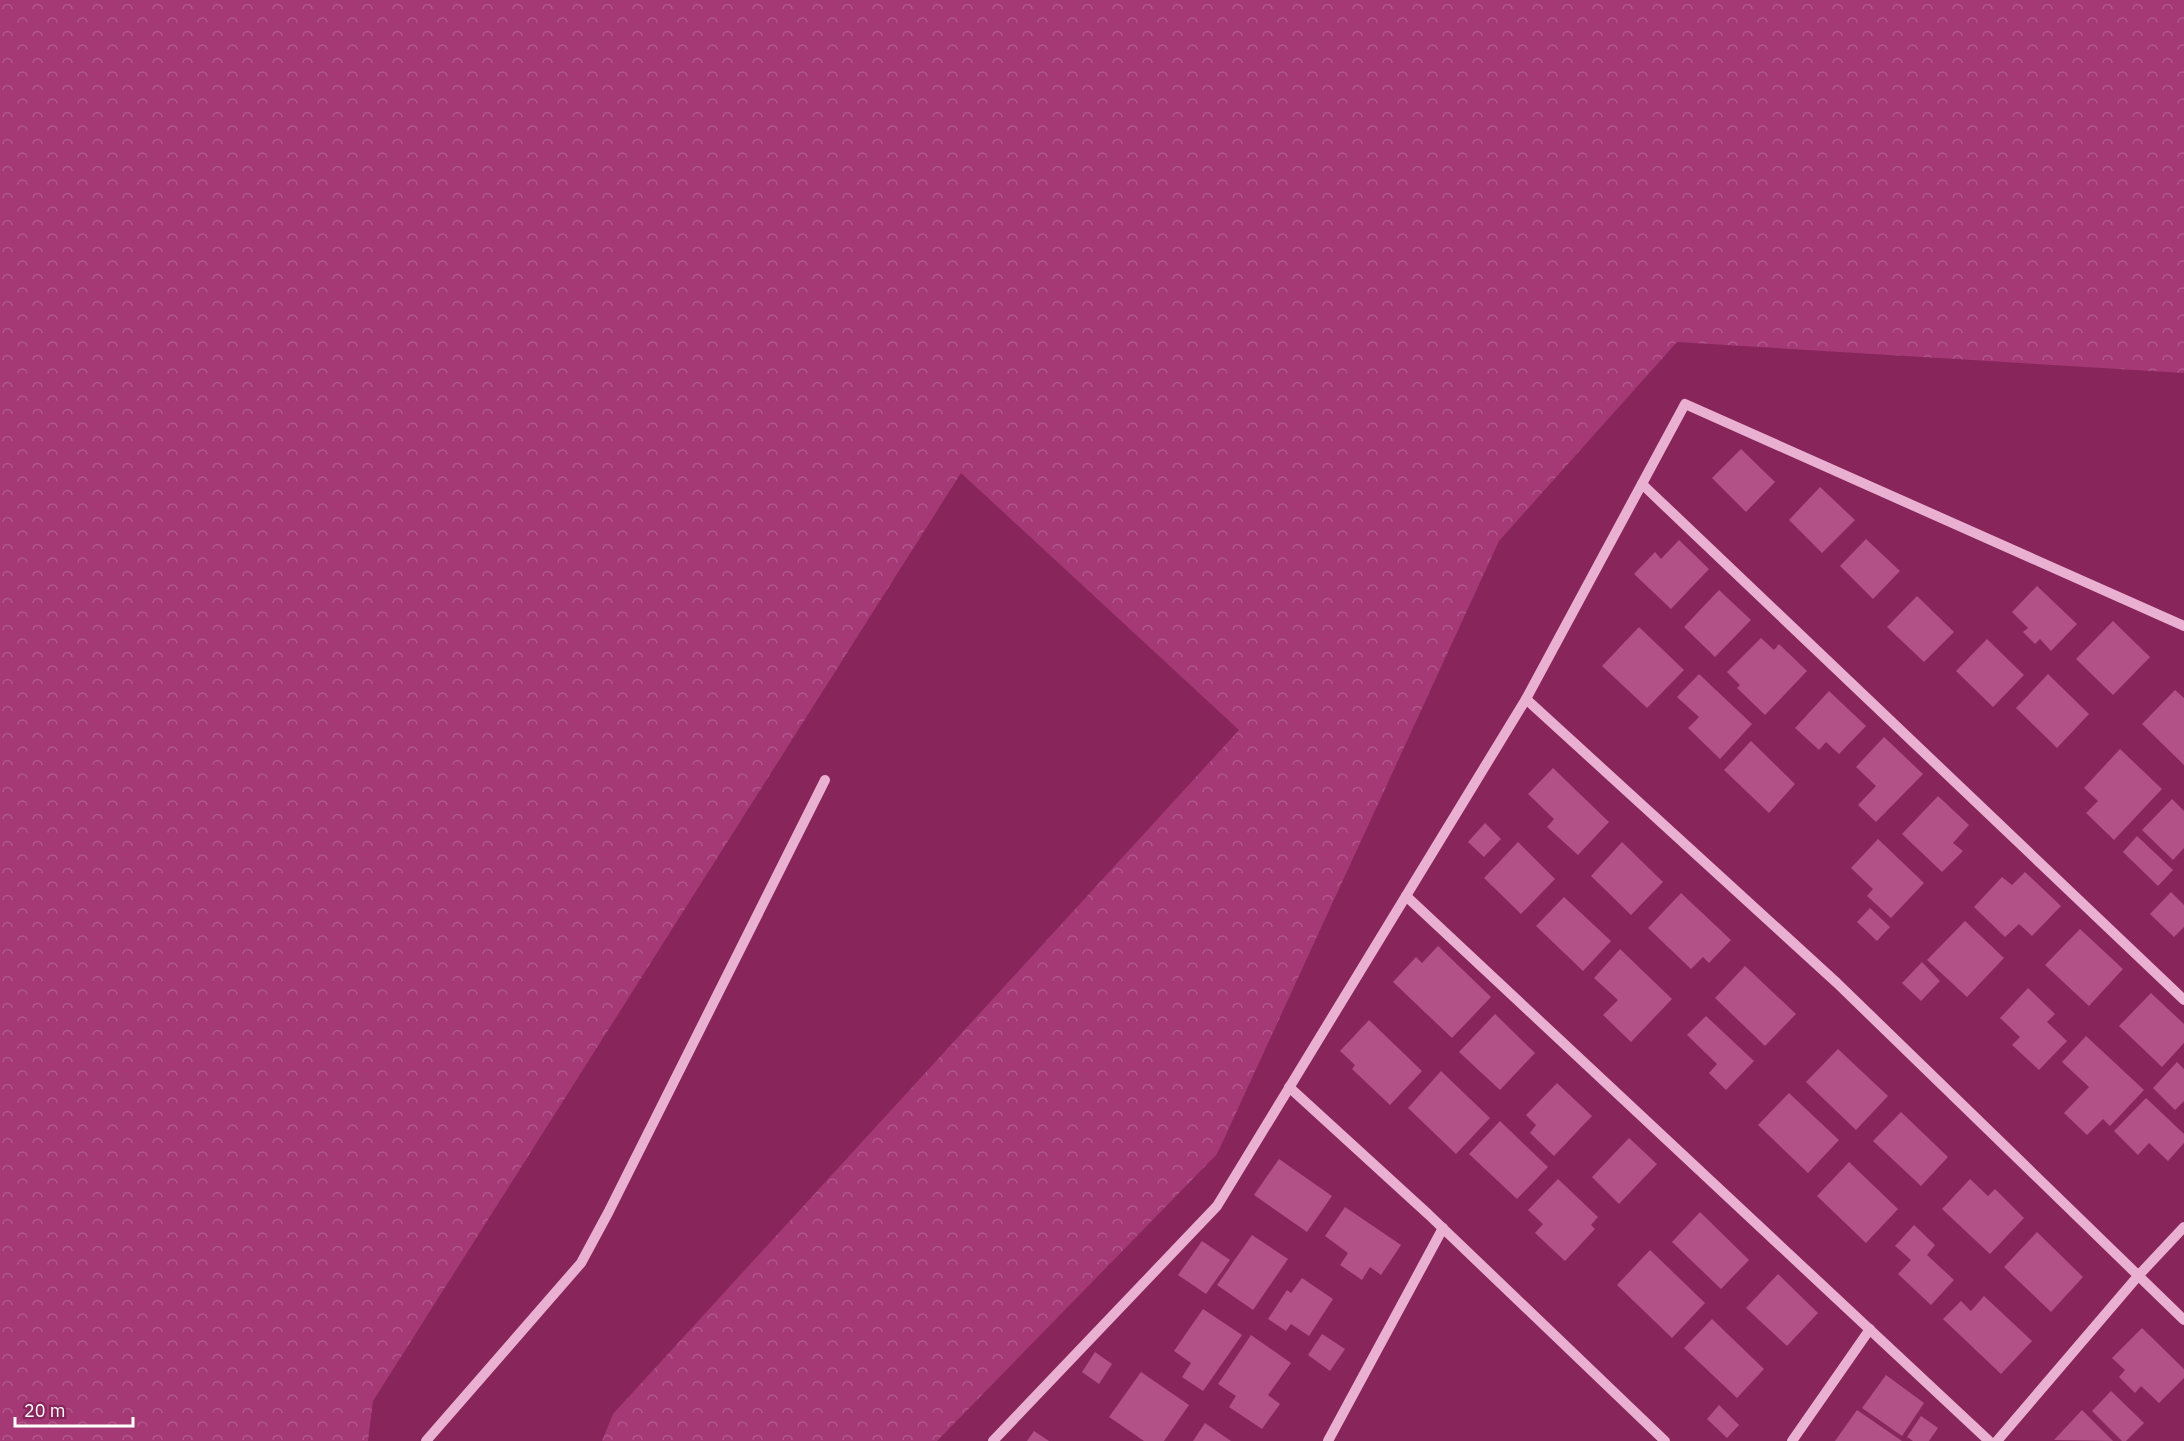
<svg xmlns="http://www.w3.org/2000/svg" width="2184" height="1441" font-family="'IBM Plex Sans',sans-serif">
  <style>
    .forest { fill: url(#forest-crowns) }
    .building { fill: #b15187 }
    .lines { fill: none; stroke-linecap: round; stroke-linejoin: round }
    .minor { stroke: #e9b0d1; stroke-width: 10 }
  </style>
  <defs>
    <pattern id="forest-crowns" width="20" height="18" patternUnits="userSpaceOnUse" patternTransform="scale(1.5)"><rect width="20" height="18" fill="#a43976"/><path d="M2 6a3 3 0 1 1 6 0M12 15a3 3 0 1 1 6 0" fill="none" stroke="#b2578b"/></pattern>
  </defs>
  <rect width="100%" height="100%" fill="#88255b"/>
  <polygon class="forest" points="0,0 2184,0 2184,373 1677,342 1499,541 1217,1154 937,1441 602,1441 613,1414 1239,730 961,473 373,1401 368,1441 0,1441"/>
  <g class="building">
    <polygon points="1741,449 1775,482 1746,512 1712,478"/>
    <polygon points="1820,487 1855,520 1822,553 1789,520"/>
    <polygon points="1866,539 1900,571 1873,599 1840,566"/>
    <polygon points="1679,540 1709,569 1671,609 1634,574 1655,552 1661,559"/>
    <polygon points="2037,586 2077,624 2051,651 2040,639 2035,644 2023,632 2028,628 2012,612"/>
    <polygon points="1719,590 1751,620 1715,657 1684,627"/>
    <polygon points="1917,596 1954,632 1924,662 1887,627"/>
    <polygon points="2113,621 2150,657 2113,695 2076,659"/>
    <polygon points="1639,627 1684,670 1647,708 1602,666"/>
    <polygon points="1761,638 1774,650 1779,644 1807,671 1765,715 1737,688 1740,685 1727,672"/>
    <polygon points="1987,639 2024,675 1993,707 1956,671"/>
    <polygon points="1699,674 1752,724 1720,759 1688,728 1699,717 1677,697"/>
    <polygon points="2048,674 2089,714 2057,748 2016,708"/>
    <polygon points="2175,690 2184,698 2184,765 2142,724"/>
    <polygon points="1829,691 1866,726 1839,754 1826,742 1819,750 1795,728"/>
    <polygon points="1884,737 1923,774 1876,822 1858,805 1876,786 1856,767"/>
    <polygon points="1751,741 1795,784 1769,813 1724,770"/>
    <polygon points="2120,749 2162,789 2114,840 2086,813 2098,801 2084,788"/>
    <polygon points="1553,768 1609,822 1578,855 1547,827 1554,819 1528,794"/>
    <polygon points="1938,796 1969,825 1953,843 1963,851 1942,872 1902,834"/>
    <polygon points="2172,799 2184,811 2184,848 2173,860 2142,830"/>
    <polygon points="1485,823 1501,839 1484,857 1468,842"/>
    <polygon points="2137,836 2173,870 2158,886 2123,852"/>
    <polygon points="1878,839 1924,883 1891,918 1867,896 1873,889 1851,868"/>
    <polygon points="1518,842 1555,879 1521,914 1484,878"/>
    <polygon points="1622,842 1663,882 1631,915 1591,876"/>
    <polygon points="2025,872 2061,906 2032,936 2019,924 2005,937 1974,907 2002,877 2012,885"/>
    <polygon points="2171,892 2184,905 2184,927 2174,937 2150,914"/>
    <polygon points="1681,893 1731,940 1709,963 1703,957 1691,969 1648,928"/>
    <polygon points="1564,897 1611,941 1583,971 1536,926"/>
    <polygon points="1870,908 1890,927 1877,941 1857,922"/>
    <polygon points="1965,921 2004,958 1967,997 1927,960"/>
    <polygon points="2080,929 2123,969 2089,1006 2045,965"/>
    <polygon points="1438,946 1491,997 1452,1038 1393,982 1416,957 1422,963"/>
    <polygon points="1620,949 1672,999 1631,1042 1603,1015 1618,1000 1594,978"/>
    <polygon points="1922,962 1940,981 1921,1001 1902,983"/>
    <polygon points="1745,966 1796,1014 1765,1046 1715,998"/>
    <polygon points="2028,988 2055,1014 2047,1022 2067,1041 2039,1070 2012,1045 2020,1037 2000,1018"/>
    <polygon points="2151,993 2184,1024 2184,1043 2162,1067 2119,1026"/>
    <polygon points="1495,1014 1535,1053 1500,1090 1459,1052"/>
    <polygon points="1706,1016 1754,1061 1726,1090 1709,1073 1717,1064 1687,1035"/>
    <polygon points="1369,1020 1422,1071 1390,1105 1352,1069 1355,1065 1340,1051"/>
    <polygon points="2086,1036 2144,1090 2110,1126 2103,1119 2087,1135 2064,1113 2089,1087 2062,1062"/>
    <polygon points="1838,1049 1888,1096 1856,1130 1806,1082"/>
    <polygon points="2177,1062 2184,1069 2184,1101 2175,1110 2153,1088"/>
    <polygon points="1441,1071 1490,1118 1456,1154 1408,1108"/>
    <polygon points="1557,1083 1592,1116 1554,1156 1530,1133 1536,1125 1526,1115"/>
    <polygon points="1789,1093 1839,1140 1808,1173 1758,1125"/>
    <polygon points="2146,1098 2184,1134 2184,1143 2168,1161 2149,1143 2138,1155 2114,1131"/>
    <polygon points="1901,1112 1948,1157 1921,1186 1873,1141"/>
    <polygon points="1500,1121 1548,1167 1517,1199 1469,1154"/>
    <polygon points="1629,1138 1657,1164 1619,1204 1592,1177"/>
    <polygon points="1279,1159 1332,1196 1307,1232 1254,1195"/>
    <polygon points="1849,1162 1898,1209 1866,1243 1817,1196"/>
    <polygon points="1558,1179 1598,1217 1591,1225 1595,1229 1565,1261 1535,1233 1543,1224 1528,1210"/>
    <polygon points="1970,1179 1988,1196 1995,1189 2024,1218 1990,1254 1942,1209"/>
    <polygon points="1345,1207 1401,1245 1381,1275 1370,1267 1362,1280 1340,1265 1348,1253 1325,1236"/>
    <polygon points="1700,1212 1749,1260 1721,1289 1672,1242"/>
    <polygon points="1914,1225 1935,1245 1927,1255 1954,1280 1931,1305 1898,1274 1911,1260 1895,1246"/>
    <polygon points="2037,1232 2083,1277 2051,1312 2004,1267"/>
    <polygon points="1252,1235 1288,1259 1253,1310 1217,1285"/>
    <polygon points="1202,1241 1230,1260 1206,1294 1178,1275"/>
    <polygon points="1650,1250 1705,1303 1672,1338 1617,1285"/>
    <polygon points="1778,1274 1818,1313 1787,1346 1746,1308"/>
    <polygon points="1302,1278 1333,1299 1309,1336 1291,1324 1286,1331 1268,1319 1287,1290 1291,1293"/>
    <polygon points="1984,1296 2032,1341 2001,1374 1943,1319 1961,1301 1971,1311"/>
    <polygon points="1203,1309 1242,1335 1203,1391 1182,1377 1191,1363 1174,1351"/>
    <polygon points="1712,1319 1764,1369 1737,1398 1684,1348"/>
    <polygon points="2142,1328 2184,1369 2184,1378 2159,1403 2141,1386 2135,1393 2119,1377 2125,1370 2112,1358"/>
    <polygon points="1322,1334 1345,1349 1330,1371 1308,1355"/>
    <polygon points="1251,1335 1291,1363 1268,1395 1280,1404 1262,1429 1229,1407 1236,1396 1218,1384"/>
    <polygon points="1095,1352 1112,1364 1099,1384 1082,1372"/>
    <polygon points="1141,1372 1189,1405 1164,1441 1144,1441 1109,1417"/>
    <polygon points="1886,1375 1924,1403 1902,1436 1862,1408"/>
    <polygon points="2111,1391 2144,1423 2126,1441 2122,1441 2092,1411"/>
    <polygon points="1719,1405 1739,1425 1727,1438 1707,1419"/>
    <polygon points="1857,1410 1902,1441 1835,1441"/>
    <polygon points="2082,1410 2113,1441 2054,1440"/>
    <polygon points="1921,1416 1938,1428 1929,1441 1913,1441 1907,1437"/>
    <polygon points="1205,1423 1231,1441 1193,1441"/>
    <polygon points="1034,1431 1049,1441 1027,1441"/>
  </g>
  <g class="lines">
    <g class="minor">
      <polyline points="1642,484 2184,1000"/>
      <polyline points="2184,626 1685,404 1526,699 1837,983 2184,1320"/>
      <polyline points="1406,896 1989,1441"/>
      <polyline points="1289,1087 1428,1214 1665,1441"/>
      <polyline points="426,1441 581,1263 608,1213 825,780"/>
      <polyline points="993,1441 1217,1206 1526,699"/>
      <polyline points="1328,1441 1443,1228"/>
      <polyline points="1792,1441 1870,1329"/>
      <polyline points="1997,1441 2138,1276 2184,1227"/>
    </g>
  </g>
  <path d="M15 1417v9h118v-9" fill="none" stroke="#ffffff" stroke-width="3"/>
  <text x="24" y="1417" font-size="18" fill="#ffffff" stroke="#88255b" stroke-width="4.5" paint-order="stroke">20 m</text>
</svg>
